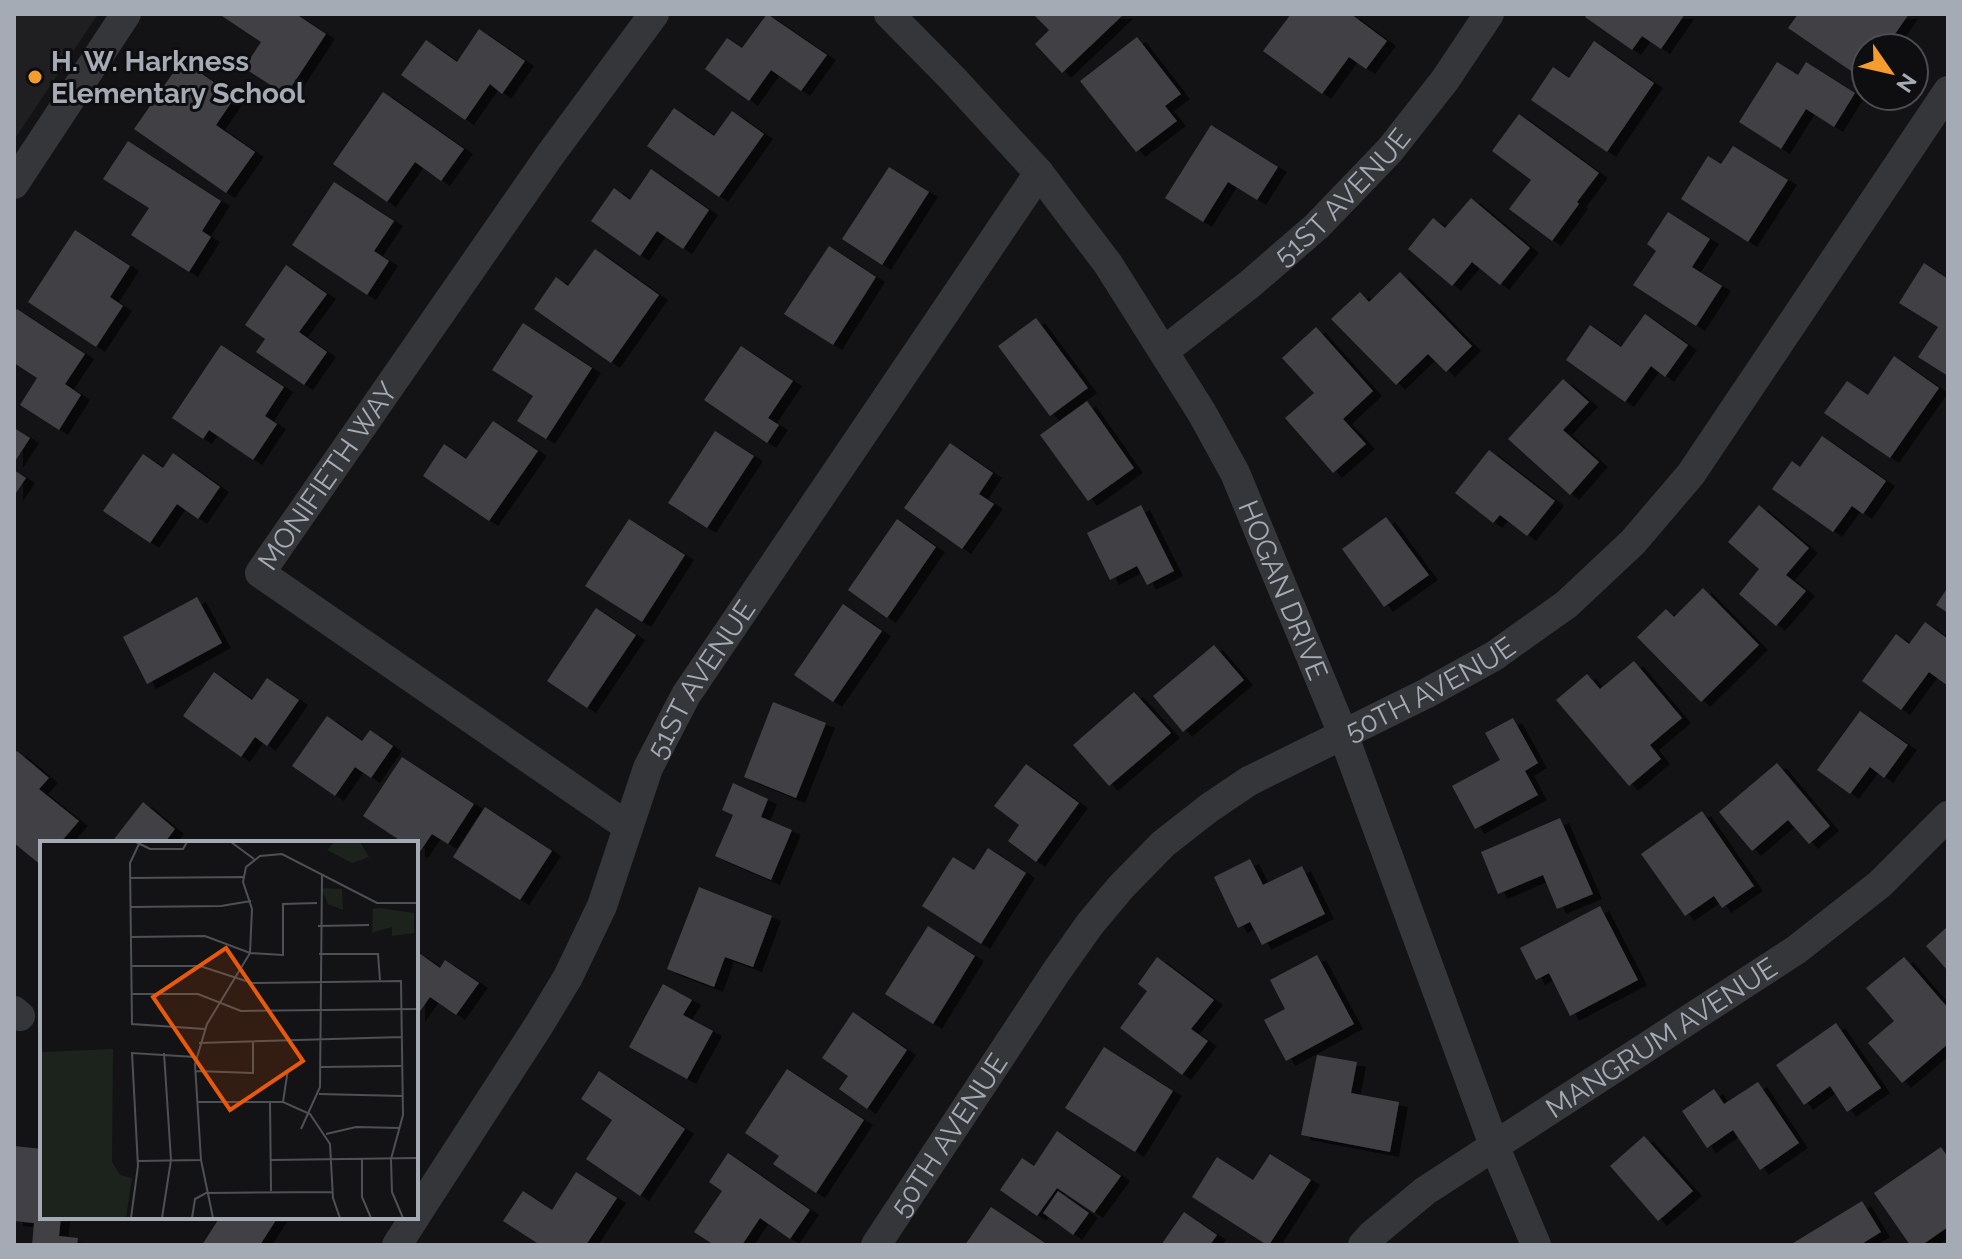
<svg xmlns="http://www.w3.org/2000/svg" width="1962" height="1259" font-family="Raleway,sans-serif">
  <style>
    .built { fill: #1f1f22 }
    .building { fill: #3f4145; filter: url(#shadow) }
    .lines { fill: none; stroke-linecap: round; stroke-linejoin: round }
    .street { stroke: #34363a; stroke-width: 30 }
    .poi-dot { fill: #f49c2d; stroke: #0e0e10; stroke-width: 3 }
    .labels { text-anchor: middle; stroke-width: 6; stroke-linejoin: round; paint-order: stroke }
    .poi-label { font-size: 28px; font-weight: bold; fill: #a5abb5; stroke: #0e0e10; text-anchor: start }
    .street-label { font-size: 28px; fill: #a5abb5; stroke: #0e0e10 }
    .inset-road { fill: none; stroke: #4d5055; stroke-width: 2 }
    .view { fill: #e8590c; fill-opacity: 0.15; stroke: #e8590c; stroke-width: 4 }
    .inset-edge { fill: none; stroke: #a5abb5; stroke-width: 4 }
  </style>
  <defs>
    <filter id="shadow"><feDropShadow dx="9" dy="5" stdDeviation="0" flood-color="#0009"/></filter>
  </defs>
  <rect width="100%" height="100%" fill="#131315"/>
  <polygon class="built" points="14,14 98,14 14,140"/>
  <g class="building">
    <polygon points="219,14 296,14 326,34 286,95 244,68 261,42"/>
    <polygon points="767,14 827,55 801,91 771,70 749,101 705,69 727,38 742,48"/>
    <polygon points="1033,14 1124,14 1062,73 1035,44 1049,30"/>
    <polygon points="1291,14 1351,14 1387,41 1366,69 1349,57 1322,94 1263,51"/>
    <polygon points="1587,14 1685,14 1661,49 1642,36 1632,50 1585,17"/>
    <polygon points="1798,14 1850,15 1909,14 1885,48 1872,40 1851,71 1788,28"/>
    <polygon points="479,29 525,61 502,94 490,84 465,120 401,75 426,40 457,62"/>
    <polygon points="1137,37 1181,94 1165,106 1177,121 1136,152 1080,81"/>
    <polygon points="1594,41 1654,83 1607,152 1531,100 1553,67 1569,78"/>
    <polygon points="182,60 235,97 216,125 255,152 226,193 134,129"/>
    <polygon points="1777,62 1798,75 1806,62 1855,93 1834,127 1806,109 1781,149 1739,122"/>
    <polygon points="383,92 464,149 441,181 415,162 387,202 333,164"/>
    <polygon points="674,108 714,136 732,111 764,134 719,197 647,146"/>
    <polygon points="1519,114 1599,173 1577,202 1579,204 1552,241 1509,209 1531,180 1492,151"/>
    <polygon points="1211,125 1278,167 1257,200 1228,182 1203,222 1165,198"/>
    <polygon points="128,141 221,201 202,231 211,237 189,272 131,235 149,208 103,179"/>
    <polygon points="1733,146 1788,180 1748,242 1681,199 1708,156 1721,164"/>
    <polygon points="889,167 929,192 882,265 842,239"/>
    <polygon points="651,169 709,210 683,249 657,231 640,256 591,221 614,188 630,200"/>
    <polygon points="334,182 394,221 374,251 389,261 367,295 292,245"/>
    <polygon points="1471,198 1530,248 1500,285 1472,262 1452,286 1408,249 1433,218 1445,228"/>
    <polygon points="1668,212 1710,239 1692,267 1722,286 1696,326 1633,285 1656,251 1647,244"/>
    <polygon points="75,230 130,266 110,297 123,306 96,347 28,302"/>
    <polygon points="829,246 876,277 833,345 784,314"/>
    <polygon points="595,249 659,295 611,363 534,309 556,277 568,286"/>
    <polygon points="1924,263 1948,279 1948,376 1918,357 1938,327 1899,303"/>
    <polygon points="286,265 327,294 299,332 327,352 304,385 256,352 265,339 245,325"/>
    <polygon points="1400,272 1472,346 1446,372 1428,354 1396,385 1331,319 1360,292 1369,302"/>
    <polygon points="17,309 85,354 65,384 81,395 59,430 20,405 37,378 14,363 14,314"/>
    <polygon points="1645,314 1688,345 1665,377 1651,366 1625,402 1566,360 1590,325 1621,347"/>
    <polygon points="1036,318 1088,388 1050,416 998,346"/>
    <polygon points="523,323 592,368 546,439 517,421 533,396 492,370"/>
    <polygon points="1316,327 1373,391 1343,419 1366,444 1333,473 1285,418 1314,393 1282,358"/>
    <polygon points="221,345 284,387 265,416 277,424 253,460 209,430 203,439 172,418"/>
    <polygon points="741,346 793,381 768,418 779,425 767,443 704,400"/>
    <polygon points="1894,356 1939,388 1890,458 1824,413 1847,381 1868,395"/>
    <polygon points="1563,379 1589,402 1563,430 1599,462 1570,495 1508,439"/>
    <polygon points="1087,401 1134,468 1088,501 1040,435"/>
    <polygon points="493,421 538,451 489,521 423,476 444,444 466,459"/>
    <polygon points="14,428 30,438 14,463"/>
    <polygon points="715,431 754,456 707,528 668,503"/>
    <polygon points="1822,436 1886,481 1863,514 1852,506 1833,532 1772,489 1792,461 1800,467"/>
    <polygon points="950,443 993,473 979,494 994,504 962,549 904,508"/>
    <polygon points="1489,450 1555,501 1527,536 1500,515 1493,523 1455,493"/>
    <polygon points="173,453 220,487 198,519 177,504 150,543 103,511 143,454 163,468"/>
    <polygon points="14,470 26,478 14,496"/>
    <polygon points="1141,505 1174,571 1147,585 1137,566 1110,580 1087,533"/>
    <polygon points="1759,505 1809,548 1786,575 1806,591 1776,626 1739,594 1759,569 1728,542"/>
    <polygon points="1386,517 1429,575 1384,607 1342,549"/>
    <polygon points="629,519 685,555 642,622 585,586"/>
    <polygon points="897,519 936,547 887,618 848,590"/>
    <polygon points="1948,587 1948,613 1936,605"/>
    <polygon points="1703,588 1759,645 1701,702 1637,637 1666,609 1674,617"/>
    <polygon points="197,597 222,643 147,684 123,637"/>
    <polygon points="843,604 882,631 833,702 794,675"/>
    <polygon points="596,608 636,635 587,708 547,681"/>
    <polygon points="1925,622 1948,639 1948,686 1929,672 1901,710 1862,681 1896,634 1909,644"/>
    <polygon points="1214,645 1244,680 1183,732 1153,696"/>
    <polygon points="1634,661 1682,718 1650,745 1661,759 1629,786 1556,700 1587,674 1600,689"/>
    <polygon points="214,672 252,700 267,678 299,700 267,746 255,737 241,757 183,716"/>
    <polygon points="1134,692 1171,733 1109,786 1073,745"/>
    <polygon points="773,702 826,723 796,798 744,777"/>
    <polygon points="1860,711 1908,745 1884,778 1870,767 1850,794 1817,770"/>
    <polygon points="327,716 362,741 370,730 393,746 371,778 355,767 335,796 292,766"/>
    <polygon points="1513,718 1538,763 1525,771 1538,795 1475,829 1452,786 1500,760 1485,733"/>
    <polygon points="17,751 49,778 39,789 79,821 60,843 42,843 42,866 14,843 14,754"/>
    <polygon points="402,757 474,804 448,844 432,834 419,853 416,851 416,843 404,843 363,816"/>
    <polygon points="1777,763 1830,826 1809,844 1788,820 1752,851 1719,812"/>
    <polygon points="1026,764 1079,803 1036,862 1008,841 1019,825 994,806"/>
    <polygon points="733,783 768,799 761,817 792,830 771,880 715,856 733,815 722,810"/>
    <polygon points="143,802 175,829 166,841 169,843 111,843"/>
    <polygon points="485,807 552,851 520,900 453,857"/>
    <polygon points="1702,811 1754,886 1722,908 1714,896 1685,916 1641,854"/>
    <polygon points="1560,818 1593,894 1557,909 1543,875 1498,894 1481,852"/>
    <polygon points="988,848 1026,873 981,944 922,906 953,857 974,870"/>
    <polygon points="1250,859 1263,885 1302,866 1325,914 1262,945 1250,922 1238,928 1214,877"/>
    <polygon points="699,887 772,916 753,967 725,957 714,987 667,969"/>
    <polygon points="1600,906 1638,980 1570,1016 1549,973 1536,980 1520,948"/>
    <polygon points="928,926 975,956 933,1024 885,994"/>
    <polygon points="1948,926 1948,971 1926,946"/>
    <polygon points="416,951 440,968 445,960 479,983 456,1015 430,997 416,1017"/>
    <polygon points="1317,955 1354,1024 1286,1061 1264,1020 1285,1009 1270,980"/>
    <polygon points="1157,957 1214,1000 1191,1029 1208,1041 1182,1075 1120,1028 1147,991 1138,984"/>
    <polygon points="1904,957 1948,1008 1948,1044 1902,1083 1868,1043 1894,1021 1866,988"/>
    <polygon points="663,984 692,1000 683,1015 713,1031 687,1079 629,1047"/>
    <polygon points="853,1012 907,1050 867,1109 839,1089 848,1076 822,1058"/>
    <polygon points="1836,1023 1881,1088 1847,1112 1830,1086 1804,1105 1776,1065"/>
    <polygon points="1104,1047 1173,1091 1135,1152 1065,1108"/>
    <polygon points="1317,1055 1357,1062 1351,1093 1399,1102 1390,1152 1301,1135"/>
    <polygon points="787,1069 864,1120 816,1193 773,1164 779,1156 745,1133"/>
    <polygon points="599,1071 685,1129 640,1196 586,1159 612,1120 581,1099"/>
    <polygon points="1758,1082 1799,1143 1760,1170 1733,1130 1707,1148 1682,1111 1714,1089 1724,1104"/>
    <polygon points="1057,1131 1121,1176 1094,1213 1057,1188 1037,1216 1000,1190 1022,1158 1034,1166"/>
    <polygon points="1644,1136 1693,1191 1658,1221 1610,1166"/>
    <polygon points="14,1146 42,1149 42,1217 61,1217 59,1236 78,1238 77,1245 32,1245 34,1223 14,1221"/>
    <polygon points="1941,1147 1948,1157 1948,1227 1922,1245 1910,1245 1874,1193"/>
    <polygon points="728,1153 810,1210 790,1239 760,1218 742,1245 714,1245 694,1232 722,1191 709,1182"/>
    <polygon points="1270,1154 1311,1180 1269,1245 1267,1245 1192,1197 1217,1157 1253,1180"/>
    <polygon points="576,1172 617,1198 586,1245 540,1245 503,1221 523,1191 552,1210"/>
    <polygon points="1058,1191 1089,1213 1073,1235 1043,1213"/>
    <polygon points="1862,1201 1881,1232 1860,1245 1790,1245"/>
    <polygon points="991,1207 1048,1245 965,1245"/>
    <polygon points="1184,1212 1217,1235 1210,1245 1161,1245"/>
    <polygon points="220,1217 278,1217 260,1245 202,1245"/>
  </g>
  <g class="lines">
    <g class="street">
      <path id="s1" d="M889,14L953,79L1039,173L1108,264L1202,413L1235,473L1343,734L1494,1145L1536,1245"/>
      <polyline points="14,184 126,14"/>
      <path id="s2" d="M1164,351L1250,284L1317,226L1390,150L1445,80L1489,14"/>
      <path id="s3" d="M627,826L260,573L550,155L654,14"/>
      <polyline points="14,1011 20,1016"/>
      <path id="s4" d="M416,1215L539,1025L568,977L602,906L648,768L686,695L1039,173"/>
      <polyline points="397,1245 415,1217"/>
      <path id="s5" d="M876,1245L1056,972L1090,924L1121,887L1163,844L1209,808L1249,781L1427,693L1494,656L1567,604L1633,542L1691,474L1948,91"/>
      <path id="s6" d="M1363,1245L1372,1235L1425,1191L1796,950L1880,884L1948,816"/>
    </g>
  </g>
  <circle class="poi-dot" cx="35" cy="77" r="8"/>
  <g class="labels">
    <g class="poi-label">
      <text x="51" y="71">H. W. Harkness<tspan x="51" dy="32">Elementary School</tspan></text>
    </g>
    <g class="street-label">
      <text dy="10" stroke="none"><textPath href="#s2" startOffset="236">51ST AVENUE</textPath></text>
      <text dy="10" stroke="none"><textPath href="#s3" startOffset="564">MONIFIETH WAY</textPath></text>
      <text dy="10" stroke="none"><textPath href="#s1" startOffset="704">HOGAN DRIVE</textPath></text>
      <text dy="10" stroke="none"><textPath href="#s4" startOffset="610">51ST AVENUE</textPath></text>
      <text dy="10" stroke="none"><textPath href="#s5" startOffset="804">50TH AVENUE</textPath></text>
      <text dy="10" stroke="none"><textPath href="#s6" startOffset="364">MANGRUM AVENUE</textPath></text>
      <text dy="10" stroke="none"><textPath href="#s5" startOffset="132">50TH AVENUE</textPath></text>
    </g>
  </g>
  <g transform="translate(40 841)">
    <rect width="378" height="378" fill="#131315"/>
    <path d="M295,1H320L329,16L312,22L287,9ZM73,208L72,321L80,334L92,337L86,377H0V211Z" fill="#1b231c"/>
    <path d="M281,47L302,48L303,69L288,63ZM339,67L374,72V92L352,95V86L332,92L333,68Z" fill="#1b231c"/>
    <path class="inset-road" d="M96,1L110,8H143L147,1M191,1L214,18M99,3L90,22L92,183L165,188M90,37L203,36M91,66L181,65L211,60M278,85L329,84M91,96L165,95L210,112L243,114V63L277,62M279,113H338L340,139M91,125H160L212,142L361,140L363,274L351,318L352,351L363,377M91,153H158L201,170L378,168M159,202L362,196M280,226L361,225M155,230L213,232V200M279,253L363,255M157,261H243L270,273L290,303L293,357L300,377M230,261L231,350M243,261L248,228M261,288L280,246L282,33M286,293L316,286L360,287M322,318V356L331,377M231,319L378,317M98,320L160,319M91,377L98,325L92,212L155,216M122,377L131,319L124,212M152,377L155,358L166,352L292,351M173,377L161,319L155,223L167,183L210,112L212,68L203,41L206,26L220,15L242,13L337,62H378"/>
    <path class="view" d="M186,107L263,220L190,269L113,156Z"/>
    <rect width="378" height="378" class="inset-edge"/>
  </g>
  <rect width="1962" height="1259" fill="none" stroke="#a5abb5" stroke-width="32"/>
  <g transform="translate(1890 72) rotate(124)"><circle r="38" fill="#0e0e10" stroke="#4a4d52" stroke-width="2"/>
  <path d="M0-6L14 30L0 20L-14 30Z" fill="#f49c2d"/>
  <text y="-12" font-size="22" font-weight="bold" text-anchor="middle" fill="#a5abb5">N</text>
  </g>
</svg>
